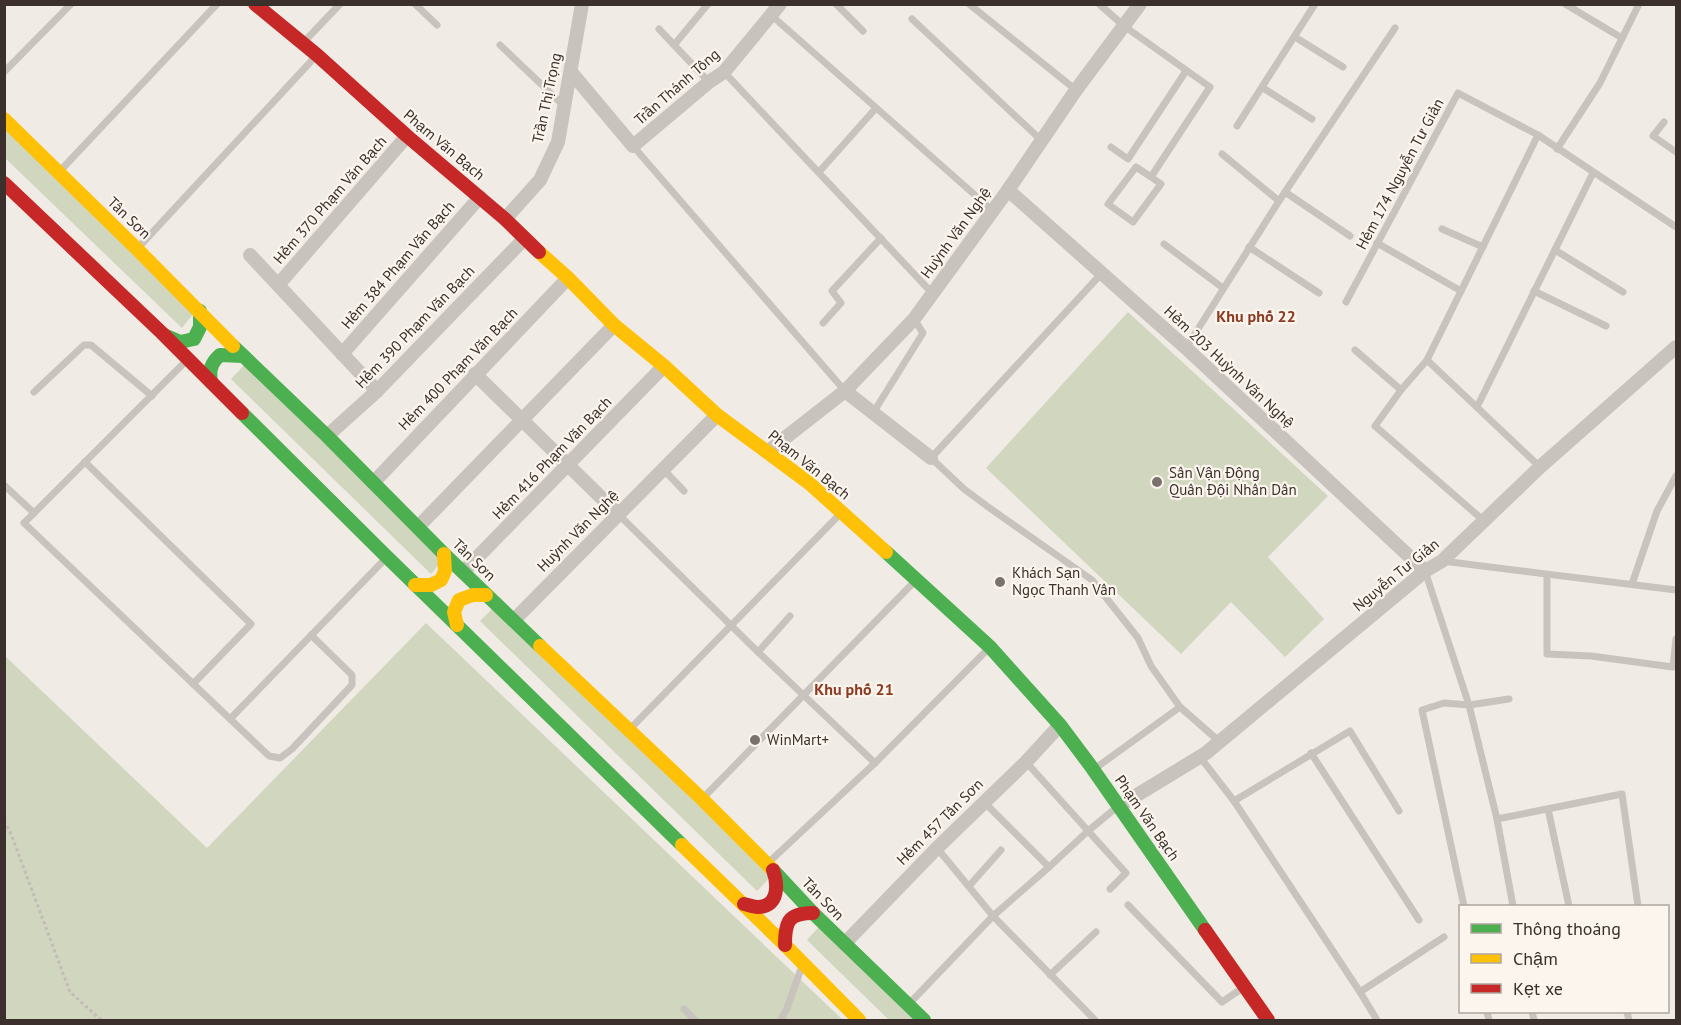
<svg xmlns="http://www.w3.org/2000/svg" width="1681" height="1025" font-family="'PT Sans',sans-serif">
  <style>
    .green { fill: #d1d6bf }
    .lines { fill: none; stroke-linecap: round; stroke-linejoin: round }
    .path { stroke: #c2bbb6; stroke-width: 3; stroke-dasharray: 3 3; stroke-linecap: butt }
    .lane { stroke: #c9c3be; stroke-width: 7 }
    .street { stroke: #c9c3be; stroke-width: 14 }
    .fast { stroke: #4caf50; stroke-width: 14 }
    .slow { stroke: #ffc107; stroke-width: 14 }
    .jam { stroke: #c62828; stroke-width: 14 }
    .poi-dot { fill: #7a716c; stroke: #fbf5ee; stroke-width: 2 }
    .labels { text-anchor: middle; stroke-width: 4.5; stroke-linejoin: round; paint-order: stroke }
    .street-label { font-size: 15px; fill: #3b302b; stroke: #fbf5ee }
    .poi-label { font-size: 15px; fill: #3b302b; stroke: #fbf5ee; text-anchor: start }
    .neighbourhood-label { font-size: 16px; font-weight: bold; fill: #8c3b22; stroke: #fbf5ee }
  </style>
  <rect width="100%" height="100%" fill="#f0ebe5"/>
  <g class="green">
    <polygon points="4,121 198,308 182,328 5,158"/>
    <polygon points="1128,312 1328,496 1268,557 1324,619 1285,657 1231,602 1181,654 986,468"/>
    <polygon points="249,360 447,555 431,574 231,379"/>
    <polygon points="497,604 776,871 757,891 480,621"/>
    <polygon points="426,623 843,1020 5,1020 4,655 207,848"/>
    <polygon points="826,919 929,1020 889,1020 807,940"/>
  </g>
  <g class="lines">
    <polyline class="path" points="4,821 11,834 70,992 101,1020"/>
    <g class="lane">
      <polyline points="415,4 437,25"/>
      <polyline points="836,4 863,31"/>
      <polyline points="969,4 1076,90"/>
      <polyline points="1099,4 1124,26 1210,87 1151,177 1161,184 1133,222 1108,204 1136,167 1151,177"/>
      <polyline points="1565,4 1622,38"/>
      <polyline points="771,15 993,211"/>
      <polyline points="912,19 1041,140"/>
      <polyline points="659,29 709,82"/>
      <polyline points="1295,37 1343,67"/>
      <polyline points="303,43 340,4"/>
      <polyline points="500,45 563,105"/>
      <polyline points="674,45 708,4"/>
      <polyline points="4,72 71,4"/>
      <polyline points="724,72 933,294"/>
      <polyline points="1263,88 1312,119"/>
      <polyline points="1664,122 1653,136 1676,152"/>
      <polyline points="1237,126 1315,4"/>
      <polyline points="633,146 845,391"/>
      <polyline points="1111,147 1128,159 1186,71"/>
      <polyline points="1557,149 1600,83 1639,4"/>
      <polyline points="1222,154 1279,201"/>
      <polyline points="60,171 217,4"/>
      <polyline points="819,172 876,108"/>
      <polyline points="1285,192 1350,236"/>
      <polyline points="1442,229 1483,247"/>
      <polyline points="1377,243 1461,291"/>
      <polyline points="1164,244 1223,288"/>
      <polyline points="1249,247 1319,293"/>
      <polyline points="137,249 315,57"/>
      <polyline points="1555,250 1623,292"/>
      <polyline points="1102,273 931,458 964,489 991,509 1092,580 1138,638 1151,666 1180,707 1220,742"/>
      <polyline points="1534,291 1606,326"/>
      <polyline points="1346,302 1458,93 1538,135 1676,227"/>
      <polyline points="823,323 841,303 832,291 881,238"/>
      <polyline points="1186,348 1279,201 1395,28"/>
      <polyline points="1355,350 1401,390"/>
      <polyline points="188,359 24,523 269,756 280,758 292,749 352,685 352,675 311,635"/>
      <polyline points="1427,360 1540,467"/>
      <polyline points="34,392 84,345 91,345 152,396"/>
      <polyline points="1477,407 1593,173"/>
      <polyline points="873,413 923,333 914,319"/>
      <polyline points="85,462 251,624 193,684"/>
      <polyline points="663,469 684,491"/>
      <polyline points="4,485 34,513"/>
      <polyline points="618,514 758,652 875,763"/>
      <polyline points="1484,521 1375,426 1401,390 1427,360 1538,135"/>
      <polyline points="1442,561 1676,590"/>
      <polyline points="1425,571 1469,705 1497,819 1513,906"/>
      <polyline points="1547,575 1547,654 1591,656 1673,667 1676,639"/>
      <polyline points="1632,584 1657,511 1676,476"/>
      <polyline points="758,652 790,616"/>
      <polyline points="230,719 387,557"/>
      <polyline points="629,730 841,513"/>
      <polyline points="1311,753 1419,920"/>
      <polyline points="1200,757 1234,801 1360,992 1377,1020"/>
      <polyline points="1026,762 1126,873 1110,889"/>
      <polyline points="1093,770 1180,707"/>
      <polyline points="704,797 916,580"/>
      <polyline points="1234,801 1350,731 1399,811"/>
      <polyline points="984,802 1049,867"/>
      <polyline points="1548,809 1569,906"/>
      <polyline points="1497,819 1622,794 1638,906"/>
      <polyline points="937,848 993,916 1095,1020"/>
      <polyline points="768,863 875,763 990,647"/>
      <polyline points="970,885 1001,850"/>
      <polyline points="1128,905 1222,1002 1244,987"/>
      <polyline points="1464,906 1422,710 1444,703 1469,705 1509,699"/>
      <polyline points="1050,975 1096,932"/>
      <polyline points="1360,992 1444,937"/>
      <polyline points="909,1004 993,916 1049,867 1088,831 1117,807"/>
      <polyline points="684,1009 695,1020"/>
      <polyline points="1487,1012 1489,1020"/>
      <polyline points="1532,1012 1534,1020"/>
      <polyline points="1627,1012 1629,1020"/>
      <polyline points="781,1020 787,1008 802,966"/>
    </g>
    <g class="street">
      <polyline points="571,72 633,146 709,82 724,72 780,4"/>
      <polyline points="1008,190 1186,348 1425,571"/>
      <polyline points="505,219 540,180 558,142 582,4"/>
      <polyline points="250,255 377,391"/>
      <polyline points="278,285 407,136"/>
      <polyline points="342,354 480,197"/>
      <polyline points="475,374 618,514"/>
      <polyline points="845,391 931,458"/>
      <polyline points="327,436 377,391 524,239"/>
      <polyline points="767,452 845,391 914,319 1008,190 1076,90 1140,4"/>
      <polyline points="373,483 568,278"/>
      <polyline points="418,527 614,325"/>
      <polyline points="463,572 664,366"/>
      <polyline points="514,620 717,415"/>
      <polyline points="1119,806 1206,753 1425,571 1442,561 1540,467 1676,347"/>
      <polyline points="844,944 937,848 1026,762 1060,725"/>
    </g>
    <g class="fast">
      <polyline points="166,336 180,342 194,339 200,327 200,311"/>
      <polyline points="233,346 327,436 444,554 540,646"/>
      <path d="M211,382C209,370 211,363 220,355L243,356"/>
      <polyline points="242,413 387,557 682,845"/>
      <polyline points="886,552 990,647 1060,725 1090,765 1205,930"/>
      <polyline points="773,870 813,913 924,1020"/>
    </g>
    <g class="slow">
      <polyline points="4,119 137,249 233,346"/>
      <polyline points="539,252 568,278 614,325 664,366 717,415 809,483 886,552"/>
      <polyline points="415,585 431,585 441,580 445,571 444,554"/>
      <polyline points="457,625 454,612 459,600 473,595 486,595"/>
      <polyline points="540,646 702,799 773,870"/>
      <polyline points="682,845 785,945 859,1020"/>
    </g>
    <g class="jam">
      <polyline points="255,4 317,55 407,136 505,219 539,252"/>
      <polyline points="4,183 162,333 242,413"/>
      <path d="M744,904C749,905 754,907 759,907C779,906 778,884 773,870"/>
      <polyline points="1205,930 1268,1020"/>
      <path d="M785,945C785,922 788,913 813,913"/>
    </g>
  </g>
  <g class="poi-dot">
    <circle cx="1157" cy="482" r="6"/>
    <circle cx="1000" cy="582" r="6"/>
    <circle cx="755" cy="740" r="6"/>
  </g>
  <g class="labels">
    <g class="street-label">
      <text transform="translate(677 87) rotate(-41)" y="5">Trần Thánh Tông</text>
      <text transform="translate(547 98) rotate(-78)" y="5">Trần Thị Trọng</text>
      <text transform="translate(444 145) rotate(40)" y="5">Phạm Văn Bạch</text>
      <text transform="translate(1400 174) rotate(-62)" y="5">Hẻm 174 Nguyễn Tư Giản</text>
      <text transform="translate(330 200) rotate(-49)" y="5">Hẻm 370 Phạm Văn Bạch</text>
      <text transform="translate(129 218) rotate(44)" y="5">Tân Sơn</text>
      <text transform="translate(956 233) rotate(-54)" y="5">Huỳnh Văn Nghệ</text>
      <text transform="translate(398 265) rotate(-49)" y="5">Hẻm 384 Phạm Văn Bạch</text>
      <text transform="translate(415 327) rotate(-46)" y="5">Hẻm 390 Phạm Văn Bạch</text>
      <text transform="translate(1229 367) rotate(43)" y="5">Hẻm 203 Huỳnh Văn Nghệ</text>
      <text transform="translate(458 369) rotate(-46)" y="5">Hẻm 400 Phạm Văn Bạch</text>
      <text transform="translate(552 458) rotate(-46)" y="5">Hẻm 416 Phạm Văn Bạch</text>
      <text transform="translate(809 465) rotate(39)" y="5">Phạm Văn Bạch</text>
      <text transform="translate(578 531) rotate(-45)" y="5">Huỳnh Văn Nghệ</text>
      <text transform="translate(474 560) rotate(44)" y="5">Tân Sơn</text>
      <text transform="translate(1396 575) rotate(-39)" y="5">Nguyễn Tư Giản</text>
      <text transform="translate(1147 818) rotate(55)" y="5">Phạm Văn Bạch</text>
      <text transform="translate(940 822) rotate(-45)" y="5">Hẻm 457 Tân Sơn</text>
      <text transform="translate(823 899) rotate(46)" y="5">Tân Sơn</text>
    </g>
    <g class="poi-label">
      <text x="1169" y="478">Sân Vận Động<tspan x="1169" dy="17">Quân Đội Nhân Dân</tspan></text>
      <text x="1012" y="578">Khách Sạn<tspan x="1012" dy="17">Ngọc Thanh Vân</tspan></text>
      <text x="767" y="745">WinMart+</text>
    </g>
    <g class="neighbourhood-label">
      <text x="1256" y="322">Khu phố 22</text>
      <text x="854" y="695">Khu phố 21</text>
    </g>
  </g>
  <rect width="1681" height="1025" fill="none" stroke="#3b302b" stroke-width="12"/>
  <rect x="1459" y="905" width="210" height="108" fill="#fbf5ee" stroke="#aea6a0" stroke-width="1.5"/>
  <rect x="1471" y="924" width="30" height="9" fill="#4caf50" stroke="#aea6a0" stroke-width="1.5"/>
  <text x="1513" y="935" font-size="18" fill="#3b302b">Thông thoáng</text>
  <rect x="1471" y="954" width="30" height="9" fill="#ffc107" stroke="#aea6a0" stroke-width="1.5"/>
  <text x="1513" y="965" font-size="18" fill="#3b302b">Chậm</text>
  <rect x="1471" y="984" width="30" height="9" fill="#c62828" stroke="#aea6a0" stroke-width="1.5"/>
  <text x="1513" y="995" font-size="18" fill="#3b302b">Kẹt xe</text>
</svg>
